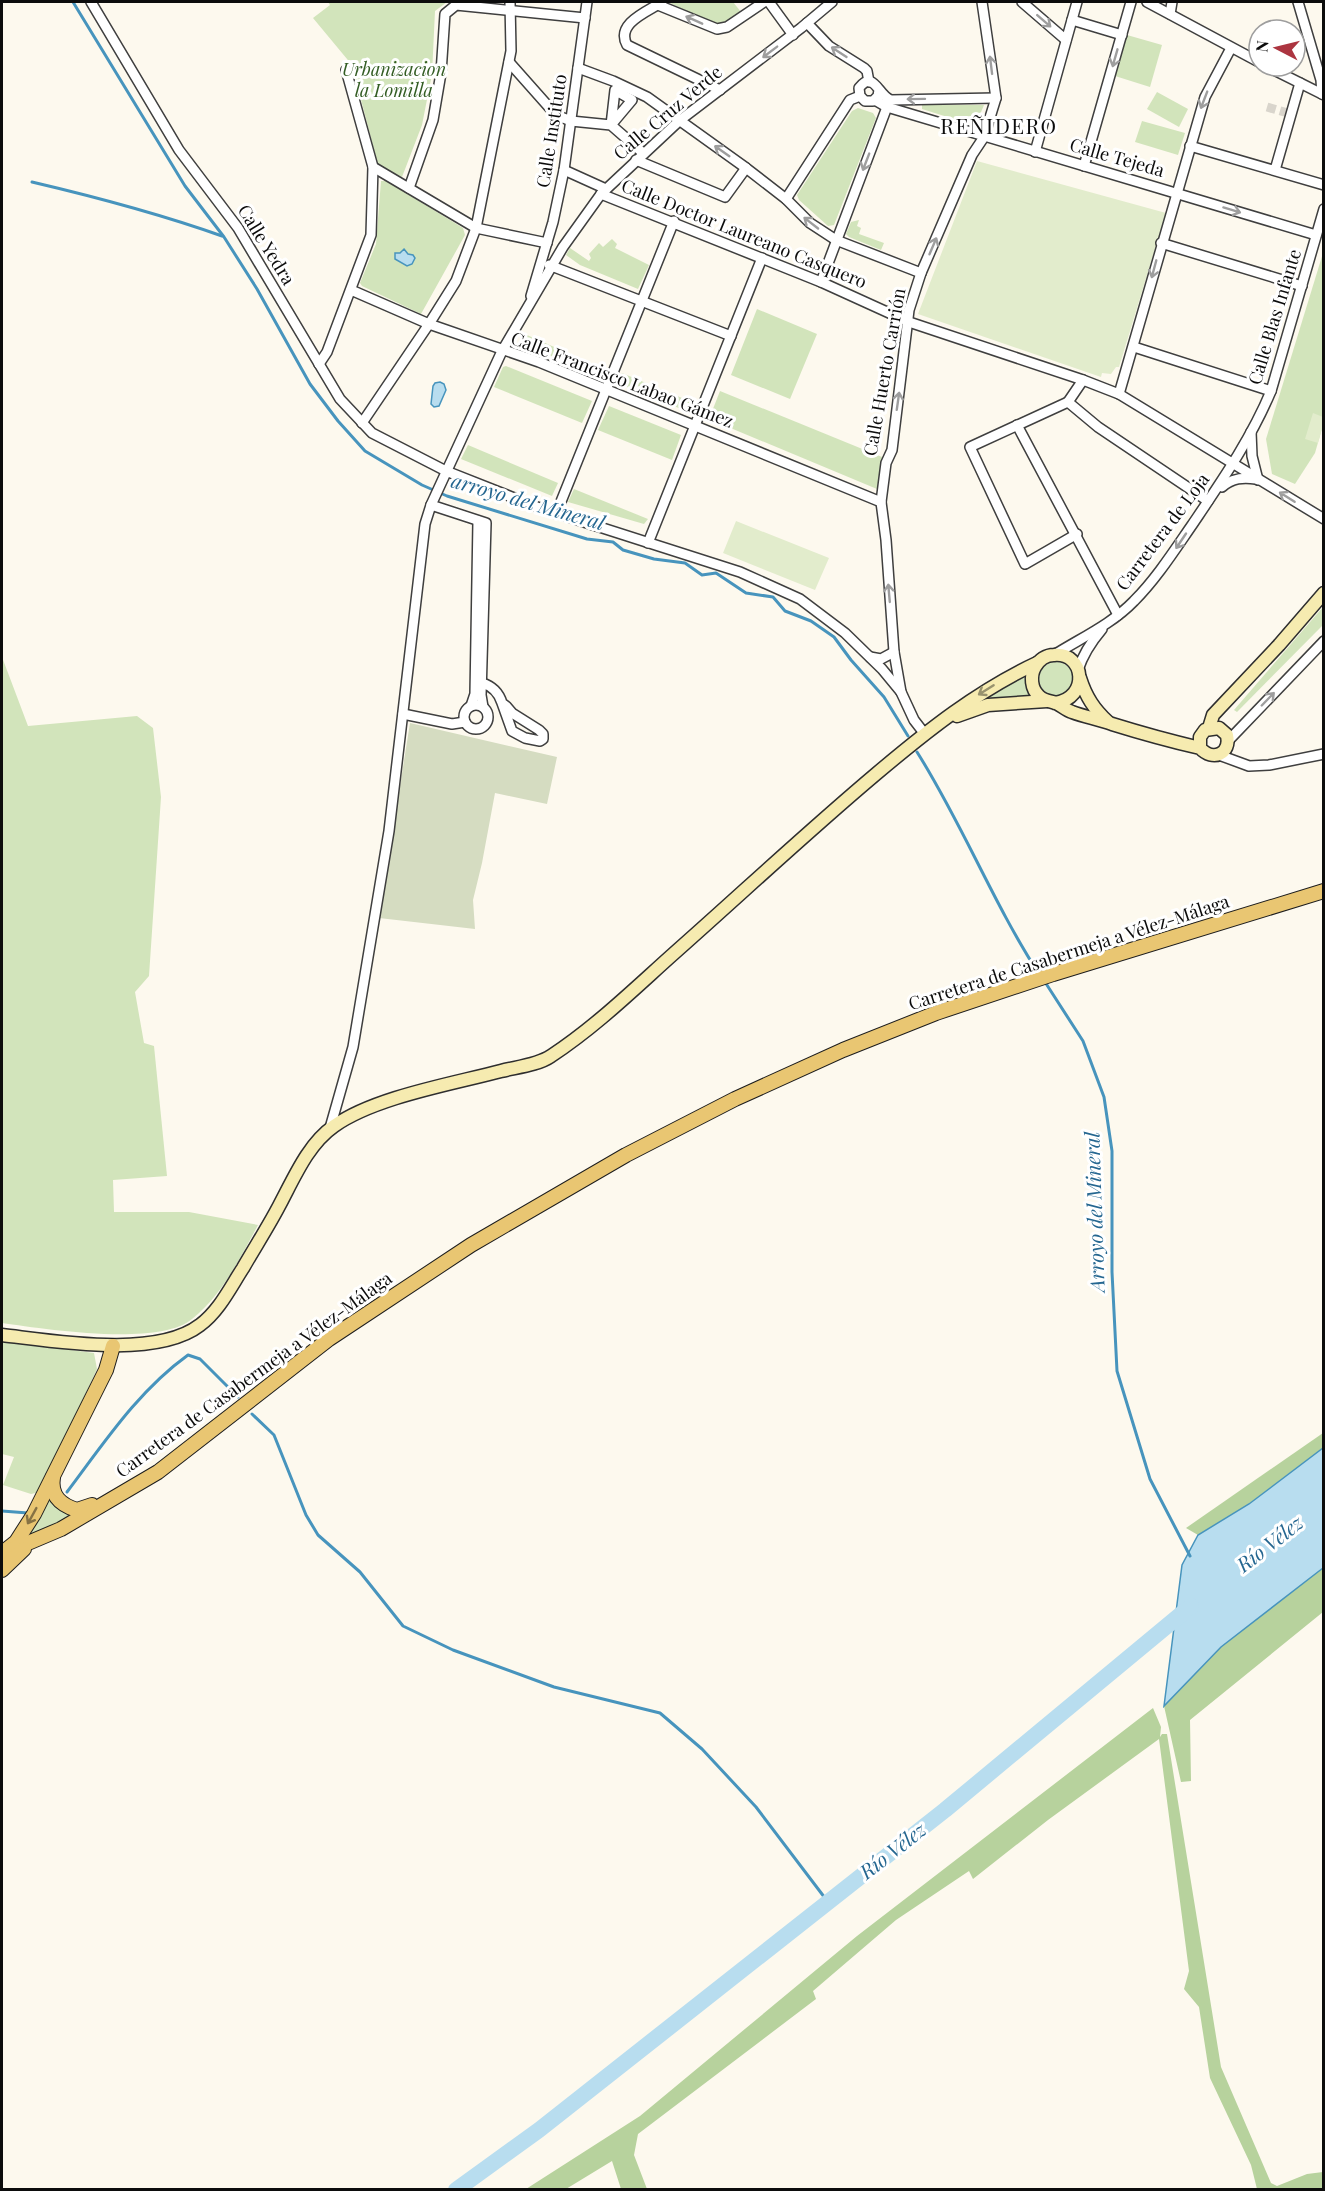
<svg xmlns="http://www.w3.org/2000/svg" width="1325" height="2191" font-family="'Playfair Display',serif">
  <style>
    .green { fill: #d2e4bb }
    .forest { fill: #b7d29d }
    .cemetery { fill: #d5dcc1 }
    .pitch { fill: #e2eccc }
    .water { fill: #b8ddef; stroke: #4794bd; stroke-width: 1.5 }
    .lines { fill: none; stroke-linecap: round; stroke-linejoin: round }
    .stream { stroke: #4794bd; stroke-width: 3 }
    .river { stroke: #b8ddef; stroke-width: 16 }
    .street-tunnel { stroke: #d9d5cc; stroke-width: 9; stroke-dasharray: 9 4.5; stroke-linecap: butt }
    .street-casing { stroke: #3f3f3f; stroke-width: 12 }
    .secondary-casing { stroke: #2e2e2e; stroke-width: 15 }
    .primary-casing { stroke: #1d1d1d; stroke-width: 16 }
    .street { stroke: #fff; stroke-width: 9 }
    .secondary { stroke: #f6ebb0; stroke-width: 12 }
    .primary { stroke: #e9c672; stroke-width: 14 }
    .oneway { stroke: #9e9e9e }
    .oneway2 { stroke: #98926e }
    .oneway3 { stroke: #867244 }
    .labels { text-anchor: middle; stroke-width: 6; stroke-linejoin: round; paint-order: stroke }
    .park-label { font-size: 18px; font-style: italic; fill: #335d24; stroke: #fff }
    .street-label { font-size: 18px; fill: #0c0c0c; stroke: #fff }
    .water-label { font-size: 20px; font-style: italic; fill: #246690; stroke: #fff }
    .quarter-label { font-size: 21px; letter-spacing: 1.5px; fill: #0c0c0c; stroke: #fff }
  </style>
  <rect width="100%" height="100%" fill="#fdf9ee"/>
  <g class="green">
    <polygon points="328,2 447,2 435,11 432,74 422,125 402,177 378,165 352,65 313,18 330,5"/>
    <polygon points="672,2 733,2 741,12 729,22 714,24 670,3"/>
    <polygon points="1127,35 1162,45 1150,87 1115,76"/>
    <polygon points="1157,92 1188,109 1179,127 1147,109"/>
    <polygon points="922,105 984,105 976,124 973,125 922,109"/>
    <polygon points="858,108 873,113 876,118 834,225 828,226 799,200 797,195 852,111"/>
    <polygon points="1142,121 1185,133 1178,155 1135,142"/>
    <polygon points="381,181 386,181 463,228 465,235 421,314 362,286 360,283 376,244"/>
    <polygon points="859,220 857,226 861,228 859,234 884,243 881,250 849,237 846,234 851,222"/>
    <polygon points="612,239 617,244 615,248 649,265 638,289 580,265 566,255 570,248 589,261 591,258 589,254 599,243 603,247"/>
    <polygon points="1323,253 1323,425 1315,453 1295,484 1272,474 1266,439"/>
    <polygon points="757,309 817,334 790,399 731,375"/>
    <polygon points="527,335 604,369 602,377 521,344 524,337"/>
    <polygon points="506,366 592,401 582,423 494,387 503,367"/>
    <polygon points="622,373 694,403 691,413 617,383"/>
    <polygon points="720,391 882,457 877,489 709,419"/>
    <polygon points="609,406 681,435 672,460 598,430"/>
    <polygon points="468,445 558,483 552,496 461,459"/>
    <polygon points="574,489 648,519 644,524 568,502"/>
    <polygon points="1323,607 1323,625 1237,712 1234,710"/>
    <path d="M2,657L28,726L137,716L153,728L161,797L149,976L135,992L144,1043L154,1046L167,1176L113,1180L114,1212H189L258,1225C239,1260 223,1294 192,1319C159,1347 44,1329 2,1323Z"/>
    <circle cx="1056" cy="679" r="17"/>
    <polygon points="1022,676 1024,676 1029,697 982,699"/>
    <polygon points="2,1341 94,1353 97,1369 40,1492 31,1494 3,1485 14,1457 2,1454"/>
    <path d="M48,1493C54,1505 60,1511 73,1515L21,1541Z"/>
  </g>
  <g class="forest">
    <polygon points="1323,1433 1323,1448 1249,1504 1198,1535 1186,1528"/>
    <polygon points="1323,1568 1323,1612 1190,1720 1191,1781 1181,1782 1164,1706 1221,1647"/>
    <polygon points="1153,1708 1161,1727 1160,1737 1162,1734 1167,1734 1221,2067 1271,2183 1277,2186 1307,2174 1323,2172 1323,2189 1257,2189 1251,2165 1210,2078 1199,2007 1184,1989 1189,1971 1159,1739 1048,1820 973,1879 969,1871 896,1920 813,1991 816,1999 638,2134 634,2155 647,2189 621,2189 612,2161 566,2189 526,2189 640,2116 857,1936"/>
  </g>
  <polygon class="cemetery" points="410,723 557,757 547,804 495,793 482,863 473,900 475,929 379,918"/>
  <g class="pitch">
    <polygon points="977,161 1166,213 1119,367 1116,367 1111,374 1102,373 1101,377 918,314"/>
    <polygon points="1313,413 1323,417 1323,425 1318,443 1305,439"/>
    <polygon points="736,521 829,558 815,590 723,553"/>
  </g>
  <g class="water">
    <polygon points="404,249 408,254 413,255 415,258 412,264 407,266 395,259 395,253 400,253"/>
    <polygon points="440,382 444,384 446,390 439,406 434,407 431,404 433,386 435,383"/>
    <polygon points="1323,1448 1323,1568 1221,1647 1164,1706 1182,1565 1198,1535 1249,1504"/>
  </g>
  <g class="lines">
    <g class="stream">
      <polyline points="73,2 185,186 224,237 257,289 310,384 338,421 365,451 422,485 447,496 587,539 613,542 623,550 654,559 685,563 702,575 716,573 746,593 773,597 785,611 811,621 834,637 851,660 884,697 908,736"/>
      <path d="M32,182C96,197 160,214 222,236"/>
      <path d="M917,752C962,823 993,903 1039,974"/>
      <polyline points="1045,982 1083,1041 1104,1097 1112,1151 1112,1272 1117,1371 1150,1479 1190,1556"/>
      <polyline points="252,1414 274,1435 306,1515 318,1535 360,1572 403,1626 453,1650 554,1687 660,1713 702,1749 756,1807 828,1902"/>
      <path d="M67,1492C104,1443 138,1391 188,1355L200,1359L238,1397"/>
      <polyline points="2,1511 28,1513"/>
    </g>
    <polyline class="river" points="456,2190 539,2130 945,1810 1191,1606"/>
    <polyline class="street-tunnel" points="1267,107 1291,114"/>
    <g class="street-casing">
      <g id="street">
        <polyline points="91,2 179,150 238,228 340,399 372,433 446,471 537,507 740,572 800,599 845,633 882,669 901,692"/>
        <path d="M662,2C649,11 615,23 627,45L720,90"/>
        <polyline points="769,2 793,35"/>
        <polyline points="1022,2 1066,40"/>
        <polyline points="1147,2 1259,62"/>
        <polyline points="1298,2 1321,80 1322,94"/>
        <polyline points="658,5 717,29 727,27 764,2"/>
        <polyline points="1170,14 1172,2"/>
        <polyline points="1072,20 1122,35"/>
        <polyline points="807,23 829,46 864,68 867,71 869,82"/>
        <polyline points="509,62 556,115 571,121 611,125 643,153"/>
        <polyline points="1266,66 1324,95"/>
        <polyline points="578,68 613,81 647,97 746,168 786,199 810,223 836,240 921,273"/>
        <polygon points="615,90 632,100 611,125"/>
        <path d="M879,90L878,96L873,101H865L860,96L859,88C874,69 878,96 891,100L996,98"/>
        <polyline points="875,100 887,107 1316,235"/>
        <polyline points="1190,146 1324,185"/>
        <polyline points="1035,152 1077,2"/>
        <polyline points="636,160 725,197 746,168"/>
        <polyline points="1084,166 1131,2"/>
        <polyline points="373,167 476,228 547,243"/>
        <polyline points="564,170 606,189"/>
        <polyline points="1275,170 1300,83"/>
        <polyline points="409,188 433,120 441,73 445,14 456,5 585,18"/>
        <polyline points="601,194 821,282 909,322 1083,380 1119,394 1324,519"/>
        <polyline points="786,199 850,100 860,96"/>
        <polyline points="1161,243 1302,286"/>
        <polyline points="549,265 731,336"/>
        <polyline points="821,282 887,107"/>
        <polyline points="351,290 429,324 539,362 881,502"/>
        <polyline points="531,296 553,222 564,170 587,2"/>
        <polyline points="1134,347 1271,391"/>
        <polyline points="319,364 327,352 371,235 373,167 346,70"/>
        <polyline points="1083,380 1068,402 1098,427 1208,501"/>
        <polyline points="1119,394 1205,97 1231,48"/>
        <polyline points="1068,402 970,447 1025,564 1077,534"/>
        <polyline points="362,423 429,324 456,281 476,228 511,51 510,2"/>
        <polyline points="1017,425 1118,615"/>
        <polyline points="1251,432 1252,456 1258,480"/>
        <path d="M1222,487C1232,478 1243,477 1256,479"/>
        <polyline points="431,505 486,523 481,695 483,707"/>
        <polyline points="556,514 674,221"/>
        <polyline points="648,543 762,258"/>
        <path d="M1054,655C1081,638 1112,624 1134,601C1156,579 1174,551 1192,525C1221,482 1251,439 1271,391L1324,209"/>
        <polyline points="870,657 881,659 894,652"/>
        <path d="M1078,670C1083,654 1091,642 1102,629"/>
        <path d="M482,683C492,686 499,693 502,703L506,706L512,713L539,730L543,734V739L540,741L525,738L512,731L502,703"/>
        <circle cx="476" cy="717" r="12"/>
        <polyline points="471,706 475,694 478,521"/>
        <polyline points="403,714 452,724 465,722"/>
        <polyline points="924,733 914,720 901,692 894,652 886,540 881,502 886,463 892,450 909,310 921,273 972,155 984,137 996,98 982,2"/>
        <polyline points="1228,741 1324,641"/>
        <polyline points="1219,755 1249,766 1269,765 1324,754"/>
        <polyline points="330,1128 353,1047 389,831 425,524 431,505 502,351 563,247 601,194 679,121 801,28 832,2"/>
      </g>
    </g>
    <g class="secondary-casing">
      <g id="secondary">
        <path d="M1080,678C1086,697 1094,709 1108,722"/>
        <path d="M1055,703C1090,698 1085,652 1054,655C1046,655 1039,660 1035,667C1030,676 1031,689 1039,696C1044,701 1050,701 1056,703C1062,706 1066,710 1072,712C1085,717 1099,719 1112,724C1141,733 1170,741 1200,748C1213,762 1231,754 1227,735L1219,728L1205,730L1200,737V748"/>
        <polyline points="957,716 988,705 1047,701"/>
        <polyline points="1209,728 1213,715 1279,645 1324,593"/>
        <path d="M2,1335C54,1341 156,1359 200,1325C219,1311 230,1288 243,1268C255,1247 268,1227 279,1206C294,1178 308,1144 334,1126C375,1097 452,1084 501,1071C517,1067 538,1065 551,1056C595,1027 632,991 671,956C740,895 806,833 876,774C927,731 977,691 1037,663"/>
      </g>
    </g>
    <g class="primary-casing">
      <g id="primary">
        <path d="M53,1477C50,1496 61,1505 77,1510L92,1505"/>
        <polyline points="6,1550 16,1542 34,1514 106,1370 113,1346"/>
        <polyline points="2,1554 61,1529 158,1472 329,1339 471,1245 626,1155 735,1099 843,1050 936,1013 1053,974 1324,891"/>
        <polyline points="2,1570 24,1549"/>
      </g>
    </g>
    <use href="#street" class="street"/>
    <use href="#secondary" class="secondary"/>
    <use href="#primary" class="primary"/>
  </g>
  <defs><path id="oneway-shaft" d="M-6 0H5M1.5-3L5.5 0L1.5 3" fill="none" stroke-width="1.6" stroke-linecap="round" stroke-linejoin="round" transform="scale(1.5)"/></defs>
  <g class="oneway">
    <use href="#oneway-shaft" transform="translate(694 20) rotate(-156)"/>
    <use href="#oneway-shaft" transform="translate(1044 21) rotate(41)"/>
    <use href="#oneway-shaft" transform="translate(770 52) rotate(143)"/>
    <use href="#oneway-shaft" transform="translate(839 52) rotate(-147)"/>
    <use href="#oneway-shaft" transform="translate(1115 58) rotate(106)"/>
    <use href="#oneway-shaft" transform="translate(991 65) rotate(-97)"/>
    <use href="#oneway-shaft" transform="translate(916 99) rotate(179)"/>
    <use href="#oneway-shaft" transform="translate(1204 100) rotate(111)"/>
    <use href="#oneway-shaft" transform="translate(722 151) rotate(-145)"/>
    <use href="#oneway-shaft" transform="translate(866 162) rotate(111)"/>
    <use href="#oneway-shaft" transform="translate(1232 210) rotate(17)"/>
    <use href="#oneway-shaft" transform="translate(811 223) rotate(-142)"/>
    <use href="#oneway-shaft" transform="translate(933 246) rotate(-67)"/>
    <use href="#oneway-shaft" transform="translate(1154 269) rotate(105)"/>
    <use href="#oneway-shaft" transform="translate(898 401) rotate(-82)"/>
    <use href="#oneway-shaft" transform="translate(1287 497) rotate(-148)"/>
    <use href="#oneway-shaft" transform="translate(1181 541) rotate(124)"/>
    <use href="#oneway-shaft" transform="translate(889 593) rotate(-95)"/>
    <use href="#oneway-shaft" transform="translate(1268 699) rotate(-46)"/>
  </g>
  <use class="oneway2" href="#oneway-shaft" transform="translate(986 690) rotate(148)"/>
  <use class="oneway3" href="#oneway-shaft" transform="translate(32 1516) rotate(119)"/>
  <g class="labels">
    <g class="park-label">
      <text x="394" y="76">Urbanizacion<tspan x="394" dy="21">la Lomilla</tspan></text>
    </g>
    <g class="street-label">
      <text transform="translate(668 113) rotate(-40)" y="6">Calle Cruz Verde</text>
      <text transform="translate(552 131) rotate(-81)" y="6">Calle Instituto</text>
      <text transform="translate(1117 158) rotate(16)" y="6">Calle Tejeda</text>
      <text transform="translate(744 234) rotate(22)" y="6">Calle Doctor Laureano Casquero</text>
      <text transform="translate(266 245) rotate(58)" y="6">Calle Yedra</text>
      <text transform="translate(1275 317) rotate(-73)" y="6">Calle Blas Infante</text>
      <text transform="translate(885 372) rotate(-80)" y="6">Calle Huerto Carrión</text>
      <text transform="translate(622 380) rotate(21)" y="6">Calle Francisco Labao Gámez</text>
      <text transform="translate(1163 532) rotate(-53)" y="6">Carretera de Loja</text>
      <text transform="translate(1069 953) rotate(-18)" y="6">Carretera de Casabermeja a Vélez-Málaga</text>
      <text transform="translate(254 1375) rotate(-36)" y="6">Carretera de Casabermeja a Vélez-Málaga</text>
    </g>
    <g class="water-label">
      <text transform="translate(528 502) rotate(16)" y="7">arroyo del Mineral</text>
      <text transform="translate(1095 1212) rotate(-92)" y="7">Arroyo del Mineral</text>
      <text transform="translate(1270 1544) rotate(-38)" y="7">Río Vélez</text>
      <text transform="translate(893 1851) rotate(-38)" y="7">Río Vélez</text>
    </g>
    <g class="quarter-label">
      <text x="999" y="134">REÑIDERO</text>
    </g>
  </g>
  <rect width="1325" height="2191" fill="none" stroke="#0c0c0c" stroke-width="6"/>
  <g transform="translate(1277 48) rotate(277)"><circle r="28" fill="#ffffff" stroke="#9e9e9e" stroke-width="1.5"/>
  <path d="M0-4.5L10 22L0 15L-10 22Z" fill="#ac3540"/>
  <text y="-9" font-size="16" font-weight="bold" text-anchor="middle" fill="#0c0c0c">N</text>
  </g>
</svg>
